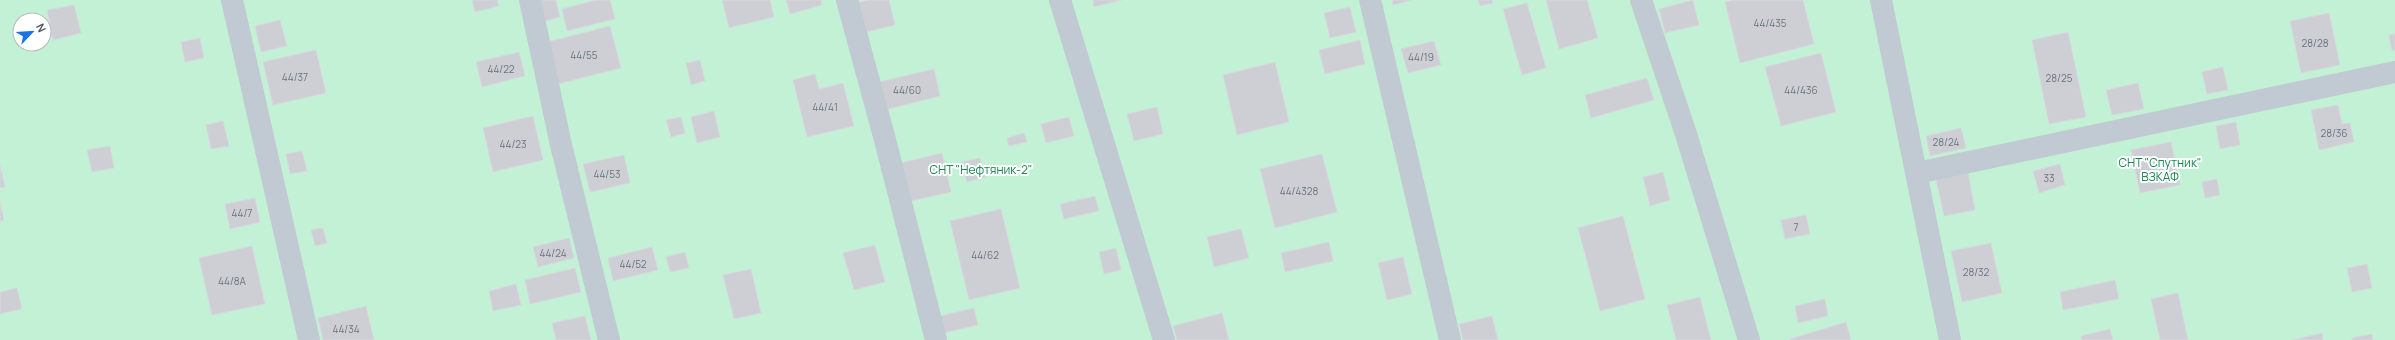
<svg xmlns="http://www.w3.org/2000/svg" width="2395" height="340" font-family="Manrope,sans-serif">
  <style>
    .green { fill: #c3f1d5; fill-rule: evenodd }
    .building { fill: #cdcfd5; stroke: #d7d9de }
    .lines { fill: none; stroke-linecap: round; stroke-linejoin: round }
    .minor { stroke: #c1cad2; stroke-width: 22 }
    .labels { text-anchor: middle; stroke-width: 4; stroke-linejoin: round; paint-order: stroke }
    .number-label { font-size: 10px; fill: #6b747e }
    .park-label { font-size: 12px; fill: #17864f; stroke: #fff }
  </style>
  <rect width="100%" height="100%" fill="#f5f3f3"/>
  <path class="green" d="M0,0H2395V340H0ZM20,20H44V44H20Z"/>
  <g class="building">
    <polygon points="472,0 497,0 499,6 475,12"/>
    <polygon points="536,0 556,0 560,17 542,22"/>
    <polygon points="596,0 610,0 615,19 567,31 562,9"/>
    <polygon points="722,0 770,0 774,17 729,28"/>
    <polygon points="786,0 821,0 822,5 790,14"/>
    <polygon points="870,0 889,0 895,25 863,33 855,3"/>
    <polygon points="1093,0 1122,0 1094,7"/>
    <polygon points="1392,0 1412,0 1393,5"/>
    <polygon points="1478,0 1492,0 1493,3 1480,6"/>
    <polygon points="1546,0 1587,0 1598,38 1559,49"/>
    <polygon points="1693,0 1699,25 1665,33 1659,9"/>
    <polygon points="1733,0 1803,0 1814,44 1740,63 1725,2"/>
    <polygon points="1527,3 1546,68 1522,75 1503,9"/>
    <polygon points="74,5 81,33 53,40 47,10"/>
    <polygon points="1350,7 1356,32 1330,38 1324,13"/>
    <polygon points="2329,13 2340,65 2301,73 2290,21"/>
    <polygon points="280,20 287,46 261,52 255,26"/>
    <polygon points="610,26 621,68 558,84 547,42"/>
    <polygon points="2068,32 2086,117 2049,124 2032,40"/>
    <polygon points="2395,34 2395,50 2392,51 2389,35"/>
    <polygon points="200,38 204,58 185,62 181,42"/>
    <polygon points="1360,40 1365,64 1325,74 1319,50"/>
    <polygon points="1434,41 1441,65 1408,73 1401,49"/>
    <polygon points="316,50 326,93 273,105 263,62"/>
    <polygon points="519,52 525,76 482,87 476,62"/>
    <polygon points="1821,53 1836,112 1781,126 1765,67"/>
    <polygon points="700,60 705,81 691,85 686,63"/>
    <polygon points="1275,62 1289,122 1237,135 1223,75"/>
    <polygon points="2223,67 2228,90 2207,94 2202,72"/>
    <polygon points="934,69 940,96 881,111 875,83"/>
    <polygon points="815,74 819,89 843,83 854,126 807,137 793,80"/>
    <polygon points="1647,78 1654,100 1591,118 1585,95"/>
    <polygon points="2138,83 2144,109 2112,115 2106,90"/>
    <polygon points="2338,105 2342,124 2350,123 2354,142 2319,150 2311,110"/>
    <polygon points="1157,107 1163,134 1134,141 1127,114"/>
    <polygon points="714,111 720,137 697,143 691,117"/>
    <polygon points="533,116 543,160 493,172 483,128"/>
    <polygon points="681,117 685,133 671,137 666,120"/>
    <polygon points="1069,117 1074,136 1046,143 1041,124"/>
    <polygon points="223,121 229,146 211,149 206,125"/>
    <polygon points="2236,122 2240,145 2220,149 2216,126"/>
    <polygon points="1961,128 1966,148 1930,156 1926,136"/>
    <polygon points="1024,133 1027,142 1009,146 1007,138"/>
    <polygon points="2171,142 2180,185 2140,193 2131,150"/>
    <polygon points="110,146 114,168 92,172 87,150"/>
    <polygon points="302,151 307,171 290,174 286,154"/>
    <polygon points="942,153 951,192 911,201 901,163"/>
    <polygon points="1322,154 1337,212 1275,228 1260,169"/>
    <polygon points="624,155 630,183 590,192 583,164"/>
    <polygon points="980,158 985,177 967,182 962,162"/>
    <polygon points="2060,164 2065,185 2039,193 2033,171"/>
    <polygon points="0,165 5,187 0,188"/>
    <polygon points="1663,172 1670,200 1650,206 1643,177"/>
    <polygon points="1968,173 1975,210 1944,216 1936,179"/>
    <polygon points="2217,179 2220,195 2205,198 2202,182"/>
    <polygon points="1095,196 1099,211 1064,219 1060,204"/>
    <polygon points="255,198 260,222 230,229 225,204"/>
    <polygon points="0,202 4,220 0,221"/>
    <polygon points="1001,209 1020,288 969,300 950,221"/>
    <polygon points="1806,215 1810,234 1785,239 1781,220"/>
    <polygon points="1623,216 1645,299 1600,311 1578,228"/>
    <polygon points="323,228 327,243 315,246 311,230"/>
    <polygon points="1241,229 1249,258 1214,267 1207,237"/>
    <polygon points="569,238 574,258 538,267 533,247"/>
    <polygon points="1329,242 1333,261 1285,272 1281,253"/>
    <polygon points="1991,243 2002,293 1962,302 1951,251"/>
    <polygon points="875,245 885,282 854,290 843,253"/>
    <polygon points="252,246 265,304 212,315 199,258"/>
    <polygon points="652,247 658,270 613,281 608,258"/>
    <polygon points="1116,248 1121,270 1104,274 1099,252"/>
    <polygon points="685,252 689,268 670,272 666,257"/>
    <polygon points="1403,257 1412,294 1387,300 1378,263"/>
    <polygon points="2367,264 2372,288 2352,292 2347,268"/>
    <polygon points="575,268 581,292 530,304 525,280"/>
    <polygon points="751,269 761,313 734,319 723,275"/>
    <polygon points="2115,280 2119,299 2063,310 2060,292"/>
    <polygon points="516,284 521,305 493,311 489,291"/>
    <polygon points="17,288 22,309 0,314 0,292"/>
    <polygon points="2178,293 2188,340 2160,340 2151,299"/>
    <polygon points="1700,297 1711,340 1676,340 1667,305"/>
    <polygon points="1825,299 1828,316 1798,323 1795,306"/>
    <polygon points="366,306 374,340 323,340 318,318"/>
    <polygon points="974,308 978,325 944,333 940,316"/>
    <polygon points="1222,313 1229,340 1177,340 1173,326"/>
    <polygon points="585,316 591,340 556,340 552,323"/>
    <polygon points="1492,316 1498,340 1463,340 1459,324"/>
    <polygon points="1846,322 1851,340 1790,340 1790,339"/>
    <polygon points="2110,329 2113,340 2082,340 2081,336"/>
    <polygon points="2322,333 2323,340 2293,340"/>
    <polygon points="2372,334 2373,340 2352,340 2352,338"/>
  </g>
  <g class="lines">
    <g class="minor">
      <polyline points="232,0 309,340"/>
      <polyline points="530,0 561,145 609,340"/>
      <polyline points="847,0 885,140 936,340"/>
      <polyline points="1060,0 1164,340"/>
      <polyline points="1370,0 1450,340"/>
      <polyline points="1641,0 1686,134 1749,340"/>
      <polyline points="1881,0 1950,340"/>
      <polyline points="1917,173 2395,72"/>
    </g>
  </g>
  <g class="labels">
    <g class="number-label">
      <text x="1770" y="27">44/435</text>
      <text x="2315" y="47">28/28</text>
      <text x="584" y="59">44/55</text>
      <text x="1421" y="61">44/19</text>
      <text x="501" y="73">44/22</text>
      <text x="295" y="81">44/37</text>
      <text x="2059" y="82">28/25</text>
      <text x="907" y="94">44/60</text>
      <text x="1801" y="94">44/436</text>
      <text x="825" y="111">44/41</text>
      <text x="2334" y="137">28/36</text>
      <text x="1946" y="146">28/24</text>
      <text x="513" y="148">44/23</text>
      <text x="607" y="178">44/53</text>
      <text x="2049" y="182">33</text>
      <text x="1299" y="195">44/4328</text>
      <text x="242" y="217">44/7</text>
      <text x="1796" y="231">7</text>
      <text x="553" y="257">44/24</text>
      <text x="985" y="259">44/62</text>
      <text x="633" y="268">44/52</text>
      <text x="1976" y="276">28/32</text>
      <text x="232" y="285">44/8А</text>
      <text x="346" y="333">44/34</text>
    </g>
    <g class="park-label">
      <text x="2160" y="167">СНТ "Спутник"<tspan x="2160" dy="14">ВЗКАФ</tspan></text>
      <text x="981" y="174">СНТ "Нефтяник-2"</text>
    </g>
  </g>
  <g transform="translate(32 32) rotate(65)"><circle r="19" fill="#ffffff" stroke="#b7bbc0"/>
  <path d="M0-3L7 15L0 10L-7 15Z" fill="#1a73e8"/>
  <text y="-6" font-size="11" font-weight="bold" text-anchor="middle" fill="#4a5661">N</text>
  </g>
</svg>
